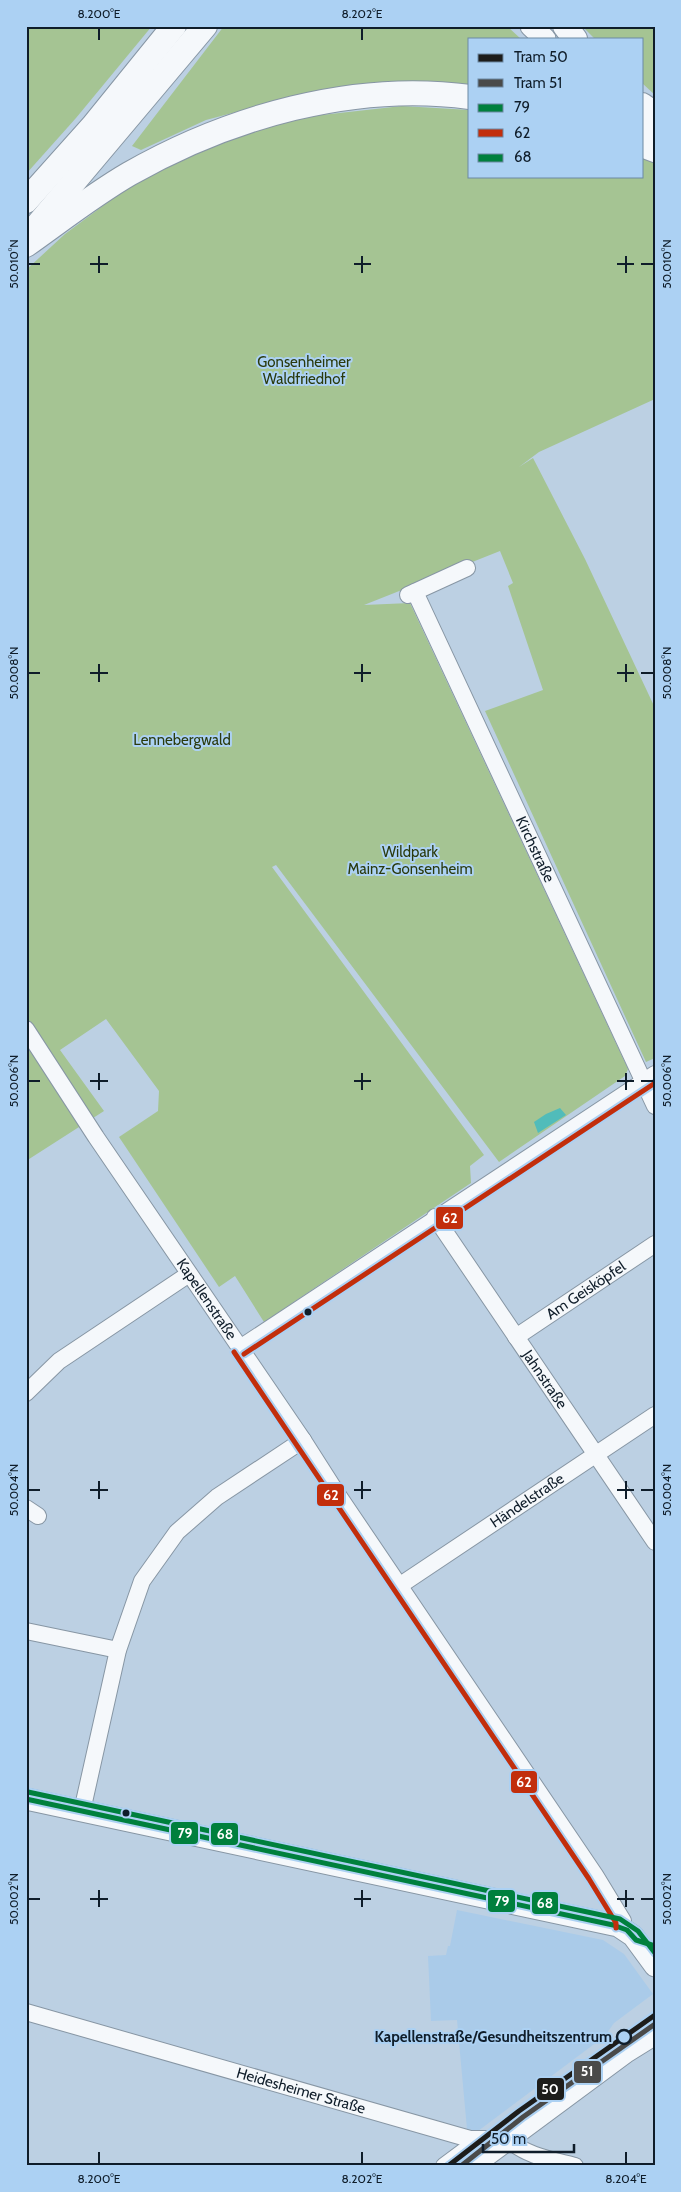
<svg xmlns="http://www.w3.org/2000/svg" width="681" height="2192" font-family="Cabin,sans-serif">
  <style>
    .built { fill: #aacbe9 }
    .green { fill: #a5c493 }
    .water { fill: #51bcba }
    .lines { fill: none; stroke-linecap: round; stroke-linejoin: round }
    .minor-casing { stroke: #8796a4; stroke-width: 18 }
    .major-casing { stroke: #8796a4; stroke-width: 23 }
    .highway-casing { stroke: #8796a4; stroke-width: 26 }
    .minor { stroke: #f5f8fb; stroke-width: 16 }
    .major { stroke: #f5f8fb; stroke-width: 21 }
    .highway { stroke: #f5f8fb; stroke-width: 24 }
    .bus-1-casing { stroke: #acd1f3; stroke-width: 9 }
    .bus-2-casing { stroke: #acd1f3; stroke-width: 9 }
    .bus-3-casing { stroke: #acd1f3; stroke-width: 9 }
    .bus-1 { stroke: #00803d; stroke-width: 5 }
    .bus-2 { stroke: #c22e0c; stroke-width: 5 }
    .bus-3 { stroke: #00803d; stroke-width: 5 }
    .tram-1-casing { stroke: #acd1f3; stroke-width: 9 }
    .tram-2-casing { stroke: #acd1f3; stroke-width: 9 }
    .tram-1 { stroke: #1d1d1b; stroke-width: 5 }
    .tram-2 { stroke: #4a4a49; stroke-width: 5 }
    .ticks { fill: none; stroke: #0f1d2a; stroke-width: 2 }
    .bus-dot { fill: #0f1d2a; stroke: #acd1f3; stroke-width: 2 }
    .stop-dot { fill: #acd1f3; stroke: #0f1d2a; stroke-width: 2.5 }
    .labels { text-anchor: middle; stroke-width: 4; stroke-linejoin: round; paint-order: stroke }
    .park-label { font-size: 15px; fill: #2a3a0d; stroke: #acd1f3 }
    .street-label { font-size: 15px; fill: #0f1d2a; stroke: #acd1f3 }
    .stop-label { font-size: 15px; font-weight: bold; fill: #0f1d2a; stroke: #acd1f3; text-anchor: end }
    .line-badge { stroke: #acd1f3; stroke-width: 2 }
    .badge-label { font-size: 14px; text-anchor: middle; font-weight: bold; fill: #fff }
    .neatline { fill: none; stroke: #0f1d2a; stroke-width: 2 }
    .ticks-label { font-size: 12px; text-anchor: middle; fill: #0f1d2a }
  </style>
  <rect width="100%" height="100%" fill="#bcd0e3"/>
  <g class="built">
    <polygon points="457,1910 603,1940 624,1954 653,1994 614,2023 605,2036 478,2131 467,2129 457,2020 431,2021 428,1956 446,1955 448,1946 450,1946"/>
    <polygon points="655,2010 655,2026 504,2135 482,2136"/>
  </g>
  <g class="green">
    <polygon points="26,26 152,26 76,118 26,174"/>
    <polygon points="224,26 507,26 521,39 470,39 470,87 383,83 307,93 206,120 141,150 132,146"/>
    <polygon points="582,26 655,26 655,95 642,83 642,39 595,39"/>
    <polygon points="402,106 470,110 470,176 642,176 642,157 655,162 655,399 539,452 519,467 533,458 585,559 655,708 655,1058 646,1062 485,711 543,690 508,586 513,583 500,551 364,605 410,603 628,1069 625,1076 499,1162 276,865 272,867 484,1155 470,1166 471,1183 264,1322 235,1276 219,1287 119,1137 158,1111 159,1091 106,1019 60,1050 104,1111 26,1161 26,270 65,234 131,185 204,146 277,120"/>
  </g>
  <polygon class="water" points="560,1108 566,1115 538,1133 534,1122 546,1114"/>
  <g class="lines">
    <g class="minor-casing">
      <g id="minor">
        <path id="s1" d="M415,592L655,1106"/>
        <polyline points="408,595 467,568"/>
        <path id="s2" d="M26,1029L96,1137L303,1440L340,1498L595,1875L623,1921V1928"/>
        <path id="s3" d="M435,1217L655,1542"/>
        <path id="s4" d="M516,1337L655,1244"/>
        <polyline points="240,1348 655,1074"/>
        <polyline points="26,1393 59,1361 189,1274"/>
        <polyline points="26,1508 38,1516"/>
        <path id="s5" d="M399,1586L655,1415"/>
        <polyline points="26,1631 118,1650"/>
        <polyline points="82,1811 118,1650 142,1581 177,1532 217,1497 303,1440"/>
        <path id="s6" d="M26,2012L470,2139H508C526,2156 552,2160 575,2166"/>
        <polyline points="444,2166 479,2140"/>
      </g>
    </g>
    <g class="major-casing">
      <g id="major">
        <polyline points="531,26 545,39"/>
        <polyline points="642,129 655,138"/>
        <polyline points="26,1799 618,1926 633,1936 655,1966"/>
        <polyline points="472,2166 626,2052 655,2034"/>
      </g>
    </g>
    <g class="highway-casing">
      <g id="highway">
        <polyline points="565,26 575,39"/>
        <polyline points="642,105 655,114"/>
        <polyline points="642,145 655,150"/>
        <polyline points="26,201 93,126 174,26"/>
        <polyline points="35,228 205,26"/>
        <path d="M26,245C60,221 93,195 129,174C229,117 354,81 470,97"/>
      </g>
    </g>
    <use href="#minor" class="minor"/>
    <use href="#major" class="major"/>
    <use href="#highway" class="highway"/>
    <g class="bus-1-casing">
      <polyline id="bus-1" points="26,1799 613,1925 627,1930 636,1940 655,1946"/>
    </g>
    <g class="bus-2-casing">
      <g id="bus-2">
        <polyline points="234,1352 589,1879 616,1923 616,1928"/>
        <polyline points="244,1354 655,1083"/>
      </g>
    </g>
    <g class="bus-3-casing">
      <polyline id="bus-3" points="28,1792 620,1919 638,1931 655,1953"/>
    </g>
    <use href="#bus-1" class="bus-1"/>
    <use href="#bus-2" class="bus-2"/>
    <use href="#bus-3" class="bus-3"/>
    <g class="tram-1-casing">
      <polyline id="tram-1" points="448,2166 519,2111 655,2015"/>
    </g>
    <g class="tram-2-casing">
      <polyline id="tram-2" points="461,2166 523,2117 655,2024"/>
    </g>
    <use href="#tram-1" class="tram-1"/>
    <use href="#tram-2" class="tram-2"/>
  </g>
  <path class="ticks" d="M99,28V40M362,28V40M99,256V273M362,256V273M626,256V273M28,264H40M90,264H108M354,264H371M617,264H634M641,264H654M99,664V682M362,664V682M626,664V682M28,673H40M90,673H108M354,673H371M617,673H634M641,673H654M99,1073V1090M362,1073V1090M626,1073V1090M28,1081H40M90,1081H108M354,1081H371M617,1081H634M641,1081H654M99,1481V1499M362,1481V1499M626,1481V1499M28,1490H40M90,1490H108M354,1490H371M617,1490H634M641,1490H654M99,1890V1907M362,1890V1907M626,1890V1907M28,1899H40M90,1899H108M354,1899H371M617,1899H634M641,1899H654M99,2152V2164M362,2152V2164M626,2152V2164"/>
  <g class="bus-dot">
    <circle cx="308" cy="1312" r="4.5"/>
    <circle cx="126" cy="1813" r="4.5"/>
  </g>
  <circle class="stop-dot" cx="624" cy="2037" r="7"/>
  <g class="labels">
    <g class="park-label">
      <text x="304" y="367">Gonsenheimer<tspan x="304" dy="17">Waldfriedhof</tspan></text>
      <text x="182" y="745">Lennebergwald</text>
      <text x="410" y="857">Wildpark<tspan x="410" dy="17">Mainz-Gonsenheim</tspan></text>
    </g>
    <g class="street-label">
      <text dy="5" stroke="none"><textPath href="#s1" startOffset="284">Kirchstraße</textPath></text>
      <text dy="5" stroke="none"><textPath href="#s4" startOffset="84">Am Geisköpfel</textPath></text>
      <text dy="5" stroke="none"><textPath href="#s2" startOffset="325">Kapellenstraße</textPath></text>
      <text dy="5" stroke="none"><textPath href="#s3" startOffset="196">Jahnstraße</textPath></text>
      <text dy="5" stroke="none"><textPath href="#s5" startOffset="154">Händelstraße</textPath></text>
      <text dy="5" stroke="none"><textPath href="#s6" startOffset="286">Heidesheimer Straße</textPath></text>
    </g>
    <g class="stop-label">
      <text x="612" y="2042">Kapellenstraße/Gesundheitszentrum</text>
    </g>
  </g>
  <g class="line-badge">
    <rect x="435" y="1206" width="29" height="24" rx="5" fill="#c22e0c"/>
    <rect x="316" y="1483" width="29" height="24" rx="5" fill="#c22e0c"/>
    <rect x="510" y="1770" width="28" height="24" rx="5" fill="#c22e0c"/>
    <rect x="170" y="1821" width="29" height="24" rx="5" fill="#00803d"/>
    <rect x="210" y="1822" width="29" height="24" rx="5" fill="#00803d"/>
    <rect x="487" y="1889" width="29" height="24" rx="5" fill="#00803d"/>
    <rect x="531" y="1891" width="28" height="24" rx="5" fill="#00803d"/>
    <rect x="573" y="2060" width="29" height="24" rx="5" fill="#4a4a49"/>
    <rect x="536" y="2077" width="29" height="24" rx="5" fill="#1d1d1b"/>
  </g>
  <g class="badge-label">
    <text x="450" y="1223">62</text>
    <text x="331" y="1500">62</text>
    <text x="524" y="1787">62</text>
    <text x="185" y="1838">79</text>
    <text x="225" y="1839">68</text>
    <text x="502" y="1906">79</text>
    <text x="545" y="1908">68</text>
    <text x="587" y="2076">51</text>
    <text x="550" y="2094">50</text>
  </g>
  <rect width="681" height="2192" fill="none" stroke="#acd1f3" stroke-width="55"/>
  <rect x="468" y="38" width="175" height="140" fill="#acd1f3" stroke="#6d89a3"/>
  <rect x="478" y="54" width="25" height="8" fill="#1d1d1b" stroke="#6d89a3"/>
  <text x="514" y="62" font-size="15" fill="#0f1d2a">Tram 50</text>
  <rect x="478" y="79" width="25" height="8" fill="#4a4a49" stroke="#6d89a3"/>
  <text x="514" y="88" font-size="15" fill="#0f1d2a">Tram 51</text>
  <rect x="478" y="104" width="25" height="8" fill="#00803d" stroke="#6d89a3"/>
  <text x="514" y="112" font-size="15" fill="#0f1d2a">79</text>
  <rect x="478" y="129" width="25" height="8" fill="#c22e0c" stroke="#6d89a3"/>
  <text x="514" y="138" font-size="15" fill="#0f1d2a">62</text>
  <rect x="478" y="154" width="25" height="8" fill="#00803d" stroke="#6d89a3"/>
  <text x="514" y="162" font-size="15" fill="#0f1d2a">68</text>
  <path d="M483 2144v8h91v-8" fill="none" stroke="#0f1d2a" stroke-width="2.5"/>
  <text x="491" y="2144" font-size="15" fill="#0f1d2a" stroke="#acd1f3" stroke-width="4" paint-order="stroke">50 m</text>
  <rect x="28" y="28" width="626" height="2136" class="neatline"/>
  <g class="ticks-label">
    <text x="99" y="18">8.200°E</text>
    <text x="362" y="18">8.202°E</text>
    <text transform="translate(14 264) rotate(-90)" y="4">50.010°N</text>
    <text transform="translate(667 264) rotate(-90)" y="4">50.010°N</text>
    <text transform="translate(14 673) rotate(-90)" y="4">50.008°N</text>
    <text transform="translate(667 673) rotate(-90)" y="4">50.008°N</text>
    <text transform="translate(14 1081) rotate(-90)" y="4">50.006°N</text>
    <text transform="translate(667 1081) rotate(-90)" y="4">50.006°N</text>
    <text transform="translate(14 1490) rotate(-90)" y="4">50.004°N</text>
    <text transform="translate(667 1490) rotate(-90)" y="4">50.004°N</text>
    <text transform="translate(14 1899) rotate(-90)" y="4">50.002°N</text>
    <text transform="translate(667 1899) rotate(-90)" y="4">50.002°N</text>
    <text x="99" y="2183">8.200°E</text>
    <text x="362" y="2183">8.202°E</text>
    <text x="626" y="2183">8.204°E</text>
  </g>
</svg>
